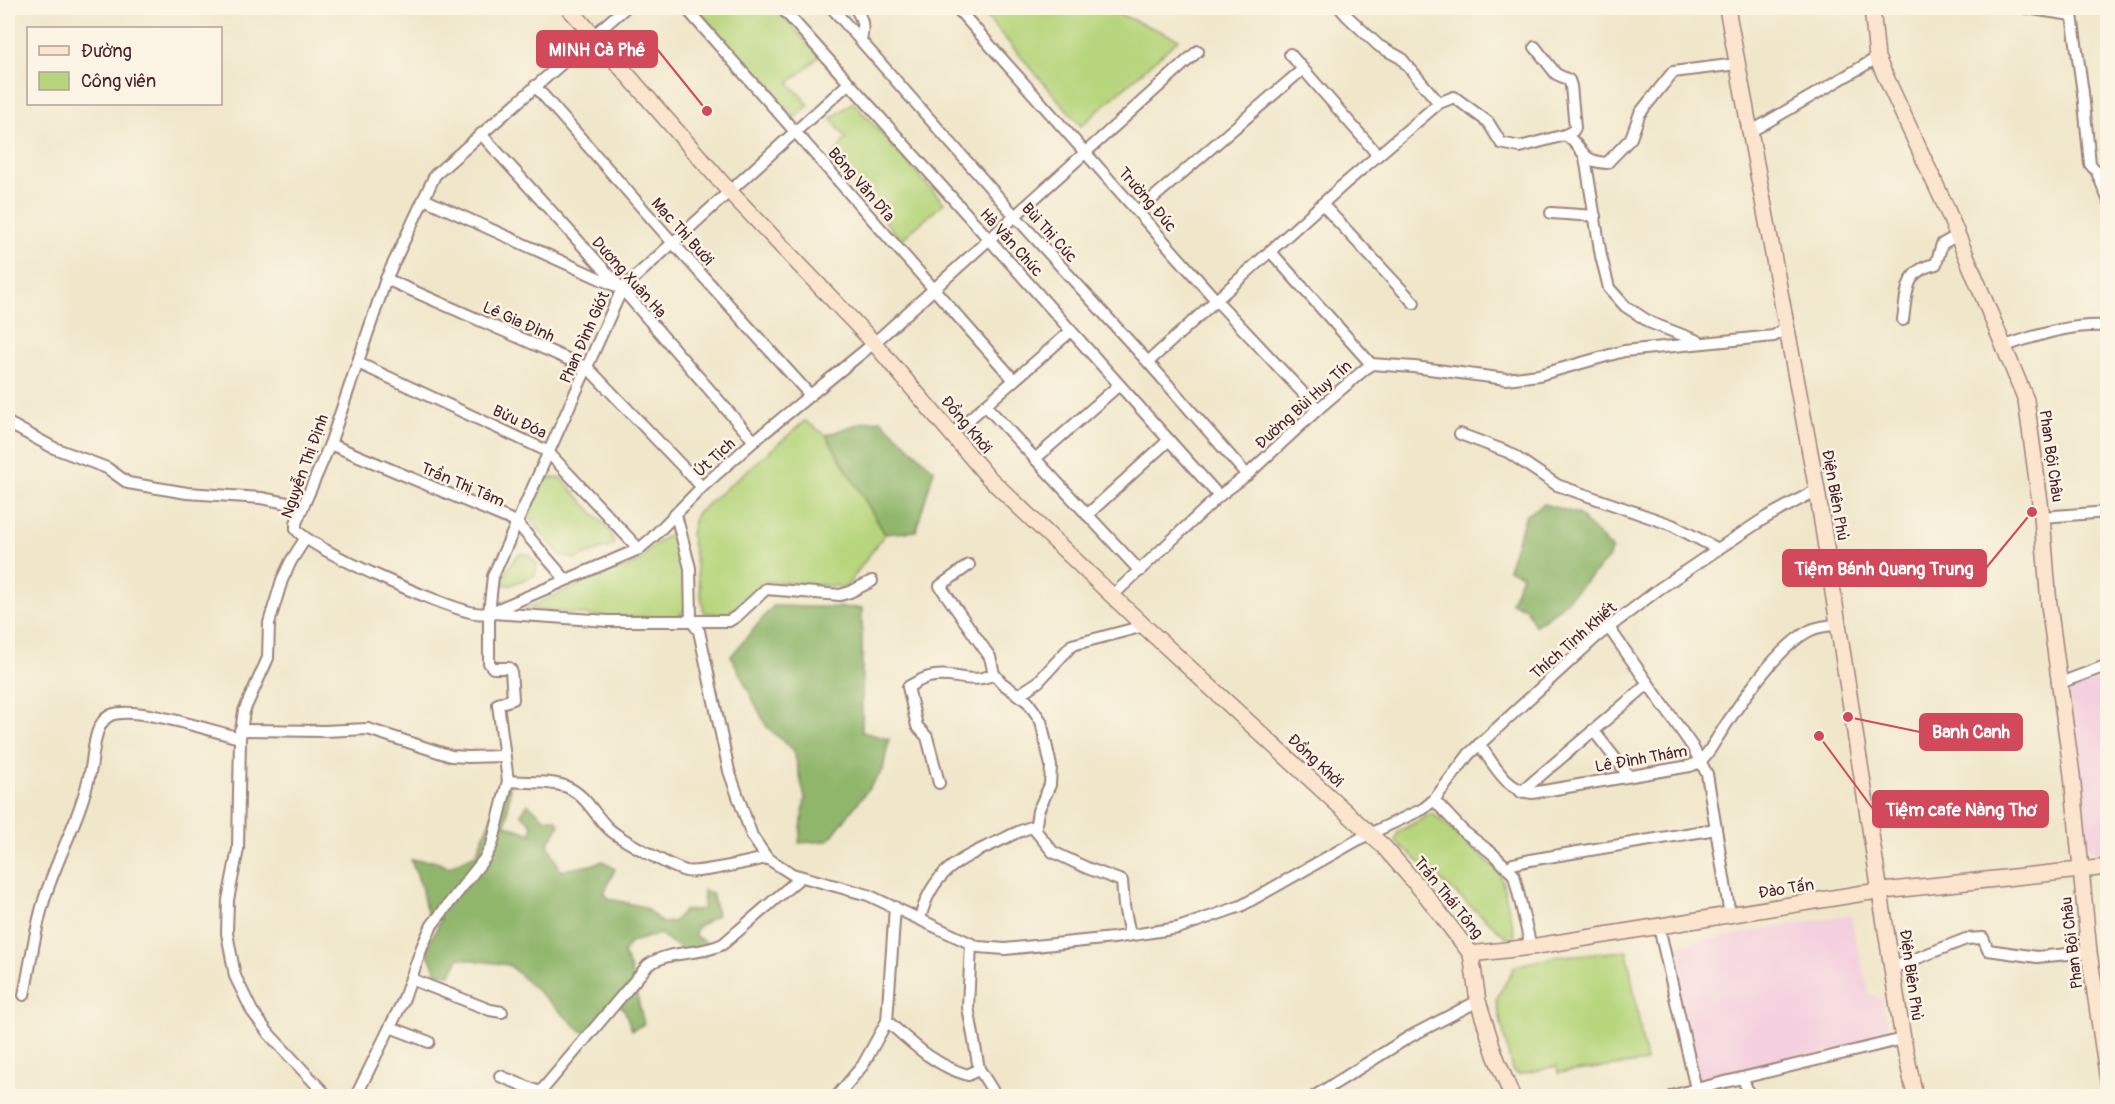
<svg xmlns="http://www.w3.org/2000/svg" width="2115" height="1104" font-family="Pangolin,sans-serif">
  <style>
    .built { fill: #f4cfde }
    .green { fill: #b6d57c; stroke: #807a54; stroke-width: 1.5 }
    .forest { fill: #90b66c; stroke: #6d6a4c; stroke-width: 1.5 }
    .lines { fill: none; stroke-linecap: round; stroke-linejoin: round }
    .street-casing { stroke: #9d837b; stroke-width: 14 }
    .secondary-casing { stroke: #9d837b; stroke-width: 18 }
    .street { stroke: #fff; stroke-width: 10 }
    .secondary { stroke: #fce5cf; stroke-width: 15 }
    .labels { text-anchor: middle; stroke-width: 5; stroke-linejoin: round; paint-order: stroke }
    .street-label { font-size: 16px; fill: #4a1f2b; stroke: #fcf5e5 }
    .leader { fill: none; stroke: #d1495b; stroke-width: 2 }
    .callout-dot { fill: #d1495b; stroke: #fcf5e5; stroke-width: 2 }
    .callout { fill: #d1495b; stroke: #d1495b; stroke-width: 2 }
    .callout-label { font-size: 18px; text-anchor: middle; font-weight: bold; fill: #fff }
  </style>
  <rect width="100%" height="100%" fill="#fcf5e5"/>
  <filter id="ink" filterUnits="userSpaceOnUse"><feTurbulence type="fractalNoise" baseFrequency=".0167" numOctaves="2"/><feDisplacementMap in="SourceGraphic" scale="12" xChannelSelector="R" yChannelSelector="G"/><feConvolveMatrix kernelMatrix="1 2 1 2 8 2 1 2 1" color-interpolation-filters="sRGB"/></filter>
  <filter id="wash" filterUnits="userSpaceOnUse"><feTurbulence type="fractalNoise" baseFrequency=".008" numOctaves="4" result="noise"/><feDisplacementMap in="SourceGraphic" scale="24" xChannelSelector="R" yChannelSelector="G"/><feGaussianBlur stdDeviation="1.35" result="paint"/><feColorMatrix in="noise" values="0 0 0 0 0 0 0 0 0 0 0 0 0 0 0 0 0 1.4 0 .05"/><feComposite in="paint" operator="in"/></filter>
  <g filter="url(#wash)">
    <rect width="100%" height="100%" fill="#f0e7cb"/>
    <g class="built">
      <polygon points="2103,677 2107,682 2107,857 2100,858 2085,843 2069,689"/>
      <polygon points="1850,914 1869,994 1882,999 1891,1037 1700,1084 1668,947"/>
    </g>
    <g class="green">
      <polygon points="695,8 775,8 820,56 789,83 809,105 795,118"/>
      <polygon points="979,8 1104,8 1179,39 1081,126"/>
      <polygon points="853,102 944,203 901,240 831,158 846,138 831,119"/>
      <polygon points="805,421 826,435 885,534 846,587 768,581 753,590 729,614 704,613 691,534 696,514"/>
      <polygon points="546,478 561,478 611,532 614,545 574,559 560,555 530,519 527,512"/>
      <polygon points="670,534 680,539 687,607 678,617 605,617 526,608 592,579 638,562 654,545"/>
      <polygon points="519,554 528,554 537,564 535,575 511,585 501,584 509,566"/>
      <polygon points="1432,813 1500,872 1515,936 1510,940 1395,841 1398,832"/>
      <polygon points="1627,951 1646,1062 1558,1073 1557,1066 1517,1075 1512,1070 1496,1000 1515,966 1553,957"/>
    </g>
    <g class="forest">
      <polygon points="881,420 934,470 916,531 885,534 826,435 864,422"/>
      <polygon points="1544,504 1578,514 1612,549 1608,559 1556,611 1535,626 1526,608 1511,603 1522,575 1508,569 1526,515"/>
      <polygon points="773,606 862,608 862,732 889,739 883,770 828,841 799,843 805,798 794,751 767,727 731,656"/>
      <path d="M501,777L508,780L510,789L506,825L531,834L532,825L521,814L528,804L546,819H556L560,825L548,844L561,871C576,867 589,867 603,861L615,869L604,893L610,899L644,907L662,923L673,922L684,911L703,909L704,890L712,893L717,915L696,928L695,936L708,944L705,957L688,954L660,934L631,942L623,953L630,967L644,1024L632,1030L624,1009L616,1002L592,1036L580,1030L509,965L459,958L451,974L437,973L426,950L441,919H430C425,908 424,902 422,890C420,880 414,870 411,860L434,861L448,867L476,854L491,819Z"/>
    </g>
  </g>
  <g filter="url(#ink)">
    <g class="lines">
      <g class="street-casing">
        <g id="street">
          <path d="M625,8L435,175L386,279L330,444L296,523V529C309,549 448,609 475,613C480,614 485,613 489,613L639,549L652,538L702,487L754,441L874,343L1198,51"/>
          <polyline points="686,8 1014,380"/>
          <polyline points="782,8 1219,496"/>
          <polyline points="832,8 1015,216 1148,362 1247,475"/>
          <path d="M855,8C863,19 864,27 861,40"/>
          <polyline points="957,8 1215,299 1318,409"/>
          <polyline points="1340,8 1347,16 1379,46 1401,58 1439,103"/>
          <polyline points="2026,8 2072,15 2073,8"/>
          <polyline points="2072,15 2083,93 2090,164 2097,172 2108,199"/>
          <polyline points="1535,47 1556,74 1569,80 1571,86 1575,128 1573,131 1565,135"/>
          <polyline points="1290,54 1378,155"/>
          <polyline points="535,86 673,243 810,395"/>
          <polyline points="1750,132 1877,58"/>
          <polyline points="481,134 622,289 754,441"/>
          <polyline points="1585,157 1601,256 1609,288 1625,306 1651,323 1698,341"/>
          <polyline points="424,199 618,287"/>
          <polyline points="1322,204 1414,303"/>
          <polyline points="1138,211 1303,69"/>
          <polyline points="1551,213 1595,216"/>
          <polyline points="1270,251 1371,364"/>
          <polyline points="386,279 588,368 702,487"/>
          <path d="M1903,320C1907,293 1904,270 1936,264L1942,244L1958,235"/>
          <path d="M2005,346C2041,334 2069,324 2108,326"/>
          <path d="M1148,362L1342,186L1439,103L1454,97L1488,122L1501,143L1520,147L1565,135C1585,147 1578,161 1607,163L1631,138L1640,113L1673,72L1737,64"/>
          <polyline points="358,363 547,451 639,549"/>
          <polyline points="985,405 1140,571"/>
          <polyline points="8,423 54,448 107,468 128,483 187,493 261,498 303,506"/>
          <polyline points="952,434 1071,331"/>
          <polyline points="1460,434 1508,452 1557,485 1672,525 1718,549"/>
          <polyline points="330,444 516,522 565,579"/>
          <polyline points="1035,459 1119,385"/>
          <polyline points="676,515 690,568 691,621 729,621 737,616 766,589 840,595 850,592 872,581"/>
          <polyline points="1087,515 1169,440"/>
          <polyline points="2042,517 2108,512"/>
          <polyline points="305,539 291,561 282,580 269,623 268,658 244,711 240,738 238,849 228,900 227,933 235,976 252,1011 269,1034 327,1096"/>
          <polyline points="969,565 940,586 990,657 994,674 1002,683 1028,702 1041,721 1051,766 1050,785 1038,811 1035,830 1053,852 1087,868 1122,881 1124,906 1130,935"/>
          <polyline points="1112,596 1219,496 1247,475 1318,409 1371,364 1414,367 1506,379 1539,375 1624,351 1774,336 1781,331 1787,322"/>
          <polyline points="493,613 608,621 691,621 699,631 729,771 752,836 767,858 792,874 868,895 978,947 1005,949 1113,938 1178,928 1241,906 1363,837 1423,809 1434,800 1469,754 1595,638 1659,589 1718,549 1765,518 1817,490"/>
          <polyline points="1609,628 1692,746 1707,774 1730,915"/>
          <polyline points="2060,683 2108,665"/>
          <polyline points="1018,695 1038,682 1072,645 1144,626"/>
          <polyline points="240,730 324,731 368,729 451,756 468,757 504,756"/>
          <polyline points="1593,730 1629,776"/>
          <path d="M1479,744C1494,764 1506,791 1532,793L1690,766L1700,762L1709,751C1731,716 1775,647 1811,630C1819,626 1830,626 1839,624"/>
          <path d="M508,781C526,783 550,780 567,787C586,795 595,816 609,829C620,839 671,867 686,871C700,874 750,861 767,858"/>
          <path d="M939,783L927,737L917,726L908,687C915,683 921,679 929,677C953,671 970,686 994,674"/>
          <polyline points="1521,792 1648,684"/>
          <polyline points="1434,800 1463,831 1493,854 1514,875 1531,947"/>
          <polyline points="1508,868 1513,864 1530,860 1716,829"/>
          <path d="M920,919C931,873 957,860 997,842C1010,836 1021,829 1036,826"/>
          <polyline points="1659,927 1696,1089"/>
          <polyline points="971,944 968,1007 979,1069 996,1096"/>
          <polyline points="1892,968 1966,939 1983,938 1988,950 2037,957 2089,952"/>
          <polyline points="411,979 490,1010 502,1012"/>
          <path d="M24,995C31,962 35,928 45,897C59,853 82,814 91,768C94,752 94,722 111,715C135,705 212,731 240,738"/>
          <path d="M887,1021C912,1043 935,1066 968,1075L979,1069"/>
          <polyline points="390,1027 403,1001 422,947 432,925 485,858 492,845 508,781 498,704 513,699 511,670 509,668 493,668 489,663 489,613 493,576 622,289 849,83"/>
          <polyline points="500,1076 539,1092"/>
          <polyline points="1743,1078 1749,1096"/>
          <polyline points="356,1096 390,1027 429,1042"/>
          <path d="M537,1096L648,965C671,949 699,956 723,944L801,877"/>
          <polyline points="837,1096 863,1065 887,1021 895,907"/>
          <polyline points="1315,1096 1409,1037 1478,1001"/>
          <polyline points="1672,1096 1696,1089 1903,1039"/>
        </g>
      </g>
      <g class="secondary-casing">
        <g id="secondary">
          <polyline points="569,8 729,191 874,343 988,477 1144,626 1384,847 1425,894 1471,954 1478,1001 1495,1055 1512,1096"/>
          <polyline points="1727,8 1817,490 1903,1039 1915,1096"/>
          <polyline points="1872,8 1877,58 1945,205 2026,400 2042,517 2049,605 2072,775 2089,952 2108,1081"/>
          <polyline points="1471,954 1531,947 1864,893 2108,867"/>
        </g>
      </g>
      <use href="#street" class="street"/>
      <use href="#secondary" class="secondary"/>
    </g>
  </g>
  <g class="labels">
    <g class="street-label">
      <text transform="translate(862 184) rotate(49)" y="6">Bông Văn Dĩa</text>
      <text transform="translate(1148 199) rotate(49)" y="6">Trường Đúc</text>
      <text transform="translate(683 231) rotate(48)" y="6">Mạc Thị Bưởi</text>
      <text transform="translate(1050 232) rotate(48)" y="6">Bùi Thị Cúc</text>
      <text transform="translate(1012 242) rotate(48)" y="6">Hà Văn Chúc</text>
      <text transform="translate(630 277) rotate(48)" y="6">Dương Xuân Hạ</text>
      <text transform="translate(519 321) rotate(24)" y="6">Lê Gia Đỉnh</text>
      <text transform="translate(584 337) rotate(-66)" y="6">Phan Đình Giót</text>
      <text transform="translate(1303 404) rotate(-42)" y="6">Đường Bùi Huy Tín</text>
      <text transform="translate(520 421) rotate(25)" y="6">Bửu Đóa</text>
      <text transform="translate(967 424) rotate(50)" y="6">Đồng Khởi</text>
      <text transform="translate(2052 456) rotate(82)" y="6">Phan Bội Châu</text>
      <text transform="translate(714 457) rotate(-42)" y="6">Út Tịch</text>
      <text transform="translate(304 466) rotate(-70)" y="6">Nguyễn Thị Định</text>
      <text transform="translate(463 484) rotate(23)" y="6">Trần Thị Tâm</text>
      <text transform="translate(1836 495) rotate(80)" y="6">Điện Biên Phủ</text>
      <text transform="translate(1573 640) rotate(-41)" y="6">Thích Tịnh Khiết</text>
      <text transform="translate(1641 758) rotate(-10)" y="6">Lê Đình Thám</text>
      <text transform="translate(1316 760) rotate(43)" y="6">Đồng Khởi</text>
      <text transform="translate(1786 888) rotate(-9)" y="6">Đào Tấn</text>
      <text transform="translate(1449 897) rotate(51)" y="6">Trần Thái Tông</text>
      <text transform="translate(2071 943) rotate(-97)" y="6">Phan Bội Châu</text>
      <text transform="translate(1912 975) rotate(82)" y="6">Điện Biên Phủ</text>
    </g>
  </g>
  <path class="leader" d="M707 111L657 49M2032 512L1986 568M1848 717L1920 732M1819 736L1873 809"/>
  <g class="callout-dot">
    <circle cx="707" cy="111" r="6"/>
    <circle cx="2032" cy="512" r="6"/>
    <circle cx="1848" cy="717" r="6"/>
    <circle cx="1819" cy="736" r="6"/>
  </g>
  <g class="callout">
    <rect x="537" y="31" width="120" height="36" rx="6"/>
    <rect x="1783" y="550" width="203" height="36" rx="6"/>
    <rect x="1920" y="714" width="102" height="36" rx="6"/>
    <rect x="1873" y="791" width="175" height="36" rx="6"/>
  </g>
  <g class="callout-label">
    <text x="597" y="56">MINH Cà Phê</text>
    <text x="1884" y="575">Tiệm Bánh Quang Trung</text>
    <text x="1971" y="738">Banh Canh</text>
    <text x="1961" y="816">Tiệm cafe Nàng Thơ</text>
  </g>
  <rect width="2115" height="1104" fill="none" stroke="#fcf5e5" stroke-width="30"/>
  <rect x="27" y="27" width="195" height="78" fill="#fcf5e5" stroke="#b59f9b" stroke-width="1.5"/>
  <rect x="39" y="46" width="30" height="9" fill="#fce5cf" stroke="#b59f9b" stroke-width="1.5"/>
  <text x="81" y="57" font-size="18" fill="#4a1f2b">Đường</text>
  <rect x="39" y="72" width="30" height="18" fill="#b6d57c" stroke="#b59f9b" stroke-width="1.5"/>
  <text x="81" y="87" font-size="18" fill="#4a1f2b">Công viên</text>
</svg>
